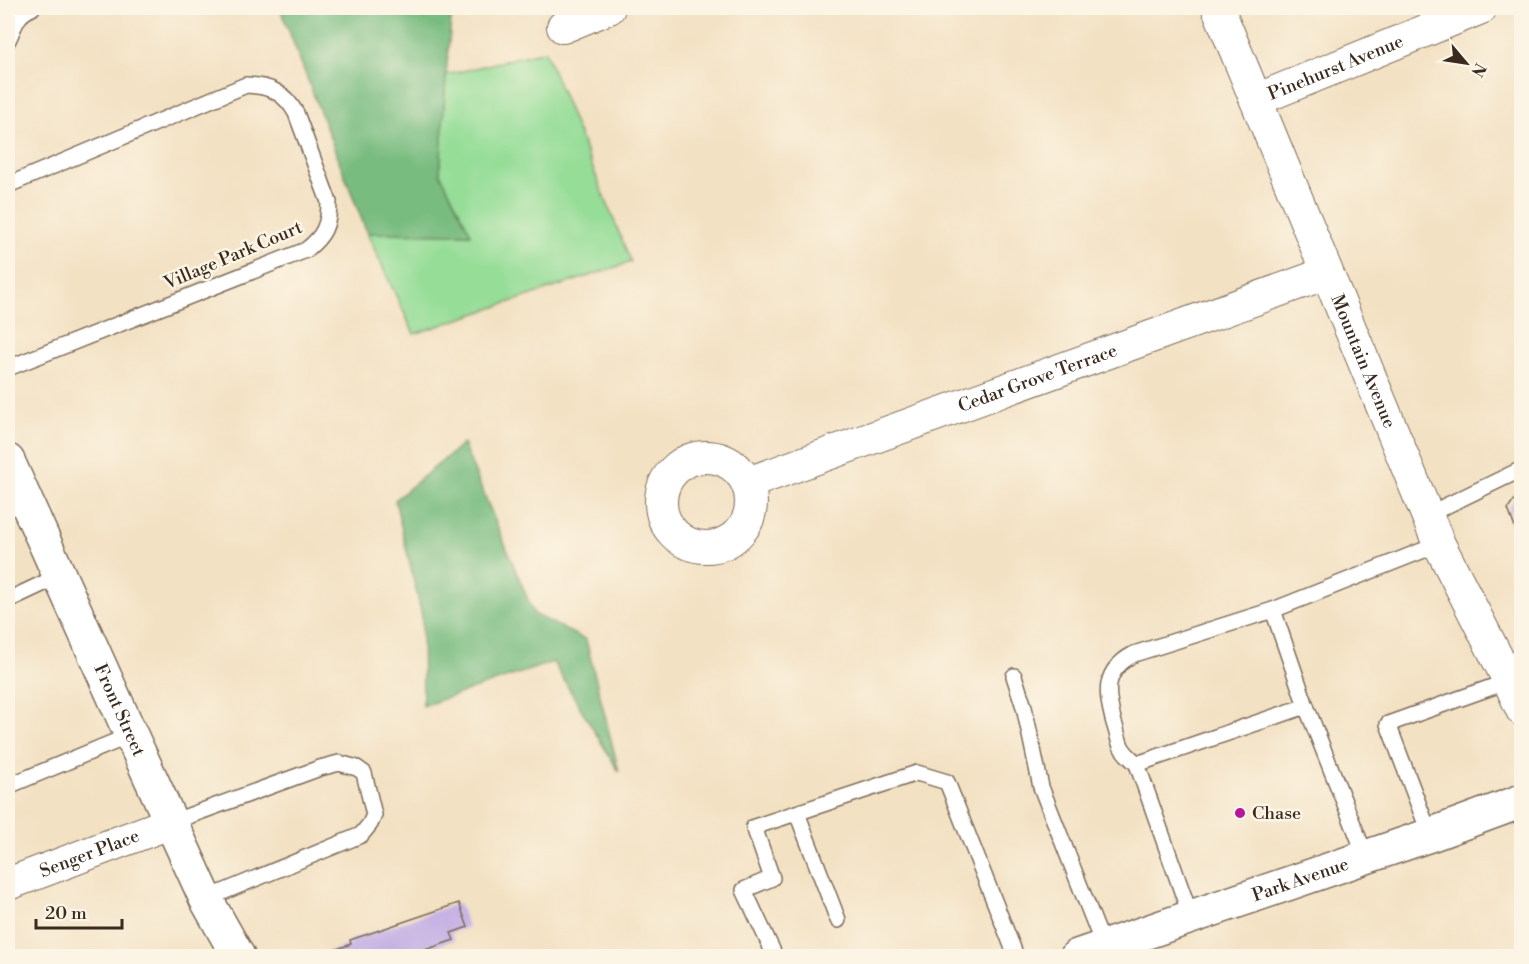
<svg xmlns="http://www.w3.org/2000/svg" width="1529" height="964" font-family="'Libre Bodoni',serif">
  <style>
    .green { fill: #96dd98; stroke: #68845b; stroke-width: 1.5 }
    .forest { fill: #78bc80; stroke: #5a734f; stroke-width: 1.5 }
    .building { fill: #c7b4e4 }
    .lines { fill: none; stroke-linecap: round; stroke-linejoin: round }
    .service-casing { stroke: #7b6a58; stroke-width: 18 }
    .minor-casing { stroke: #7b6a58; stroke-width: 34 }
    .tertiary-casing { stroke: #7b6a58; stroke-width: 36 }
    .secondary-casing { stroke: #7b6a58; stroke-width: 36 }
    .service { stroke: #fff; stroke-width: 15 }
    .minor { stroke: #fff; stroke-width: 32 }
    .tertiary { stroke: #fff; stroke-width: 33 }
    .secondary { stroke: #fff; stroke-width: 33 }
    .poi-dot { fill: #b5179e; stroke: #fcf5e5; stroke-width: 2 }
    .labels { text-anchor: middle; stroke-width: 5; stroke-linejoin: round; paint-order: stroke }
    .street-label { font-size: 18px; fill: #3b2a1e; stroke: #fcf5e5 }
    .poi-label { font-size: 18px; fill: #3b2a1e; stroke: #fcf5e5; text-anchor: start }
  </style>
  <rect width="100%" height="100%" fill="#fcf5e5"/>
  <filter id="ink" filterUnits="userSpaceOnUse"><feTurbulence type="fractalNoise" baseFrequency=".0167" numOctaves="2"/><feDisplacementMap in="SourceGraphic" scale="12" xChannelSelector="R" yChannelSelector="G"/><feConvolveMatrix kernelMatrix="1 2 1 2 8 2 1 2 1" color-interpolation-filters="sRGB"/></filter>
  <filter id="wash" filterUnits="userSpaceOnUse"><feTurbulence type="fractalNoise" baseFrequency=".008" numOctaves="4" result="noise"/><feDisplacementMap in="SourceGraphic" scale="24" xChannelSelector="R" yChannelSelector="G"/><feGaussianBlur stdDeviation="1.35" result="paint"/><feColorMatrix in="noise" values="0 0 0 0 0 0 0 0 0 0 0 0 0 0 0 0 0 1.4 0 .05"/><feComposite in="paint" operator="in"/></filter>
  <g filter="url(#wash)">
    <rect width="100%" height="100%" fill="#f3e1c3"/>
    <polygon class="green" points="545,51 631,262 414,334 367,233 471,234 440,174 446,75"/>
    <g class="forest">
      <polygon points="280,8 452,8 446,75 440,173 471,234 367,233"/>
      <polygon points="463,444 534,614 586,640 619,772 553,662 423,706 422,616 395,500"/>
    </g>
    <g id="blocks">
      <g class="building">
        <polygon points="1522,489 1522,544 1521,544 1508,509"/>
        <polygon points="459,903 468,927 451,933 454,940 425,950 427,956 317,956 351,944 350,940"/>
      </g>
    </g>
  </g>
  <g filter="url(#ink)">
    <use href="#blocks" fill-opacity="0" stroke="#7b6a58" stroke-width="1.5"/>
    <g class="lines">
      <g class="service-casing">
        <g id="service">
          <path d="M8,40C15,26 16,14 32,8"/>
          <path d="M8,185L246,85C270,86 284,92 296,113L329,202C329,225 324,236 306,250L8,368"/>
          <polyline points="1427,515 1522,469"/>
          <polyline points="8,600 59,576"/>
          <polyline points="1014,676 1024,707 1041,787 1104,947"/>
          <polyline points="1306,706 1366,857"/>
          <path d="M1137,764C1132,759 1124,753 1121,746C1118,739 1117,731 1114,723C1106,693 1102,671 1134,654L1273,610"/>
          <polyline points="8,786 131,735"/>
          <polyline points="797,813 838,920"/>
          <polyline points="172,822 320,768 339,763 357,768 364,773 374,815 370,824 361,835 206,899"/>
          <polyline points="1430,835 1388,724 1509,681"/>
          <polyline points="1191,917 1137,764 1306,706 1273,610 1439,544"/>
          <polyline points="775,956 744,890 772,878 754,827 917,773 947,782 1016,956"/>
        </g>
      </g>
      <g class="minor-casing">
        <g id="minor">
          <path id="s1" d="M1218,8L1439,544L1509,681L1522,710"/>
          <polyline points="563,27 609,8"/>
          <path id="s2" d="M1256,100L1481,8"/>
          <circle cx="706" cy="502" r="45"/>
          <path id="s3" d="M748,483L1327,273"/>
          <path id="s4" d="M8,884L172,822"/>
        </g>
      </g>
      <g class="tertiary-casing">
        <g id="tertiary">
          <path id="s5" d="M8,461L131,735L206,899L238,956"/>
        </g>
      </g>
      <g class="secondary-casing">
        <g id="secondary">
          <path id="s6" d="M1077,956L1430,835L1522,801"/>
        </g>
      </g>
      <use href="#service" class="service"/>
      <use href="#minor" class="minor"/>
      <use href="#tertiary" class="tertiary"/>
      <use href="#secondary" class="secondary"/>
    </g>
  </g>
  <circle class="poi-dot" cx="1240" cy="813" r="6"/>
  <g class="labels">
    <g class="street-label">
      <text dy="6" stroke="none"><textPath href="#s2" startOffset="86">Pinehurst Avenue</textPath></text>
      <text transform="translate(233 255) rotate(-23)" y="6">Village Park Court</text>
      <text dy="6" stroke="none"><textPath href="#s1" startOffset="382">Mountain Avenue</textPath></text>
      <text dy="6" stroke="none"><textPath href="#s3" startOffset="308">Cedar Grove Terrace</textPath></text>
      <text dy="6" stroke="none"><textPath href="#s5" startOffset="273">Front Street</textPath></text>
      <text dy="6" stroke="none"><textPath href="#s4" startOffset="87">Senger Place</textPath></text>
      <text dy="6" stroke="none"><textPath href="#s6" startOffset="236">Park Avenue</textPath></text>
    </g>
    <g class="poi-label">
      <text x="1252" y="819">Chase</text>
    </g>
  </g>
  <rect width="1529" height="964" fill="none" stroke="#fcf5e5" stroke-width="30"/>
  <g transform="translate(1466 63) rotate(119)" stroke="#fcf5e5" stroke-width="4.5" paint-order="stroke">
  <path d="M0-4.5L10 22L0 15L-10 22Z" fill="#3b2a1e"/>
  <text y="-9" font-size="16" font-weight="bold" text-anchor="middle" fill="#3b2a1e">N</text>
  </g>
  <path d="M36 919v9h86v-9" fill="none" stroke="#3b2a1e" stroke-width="3"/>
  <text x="45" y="919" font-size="18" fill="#3b2a1e" stroke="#fcf5e5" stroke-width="4.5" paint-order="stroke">20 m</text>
</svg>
